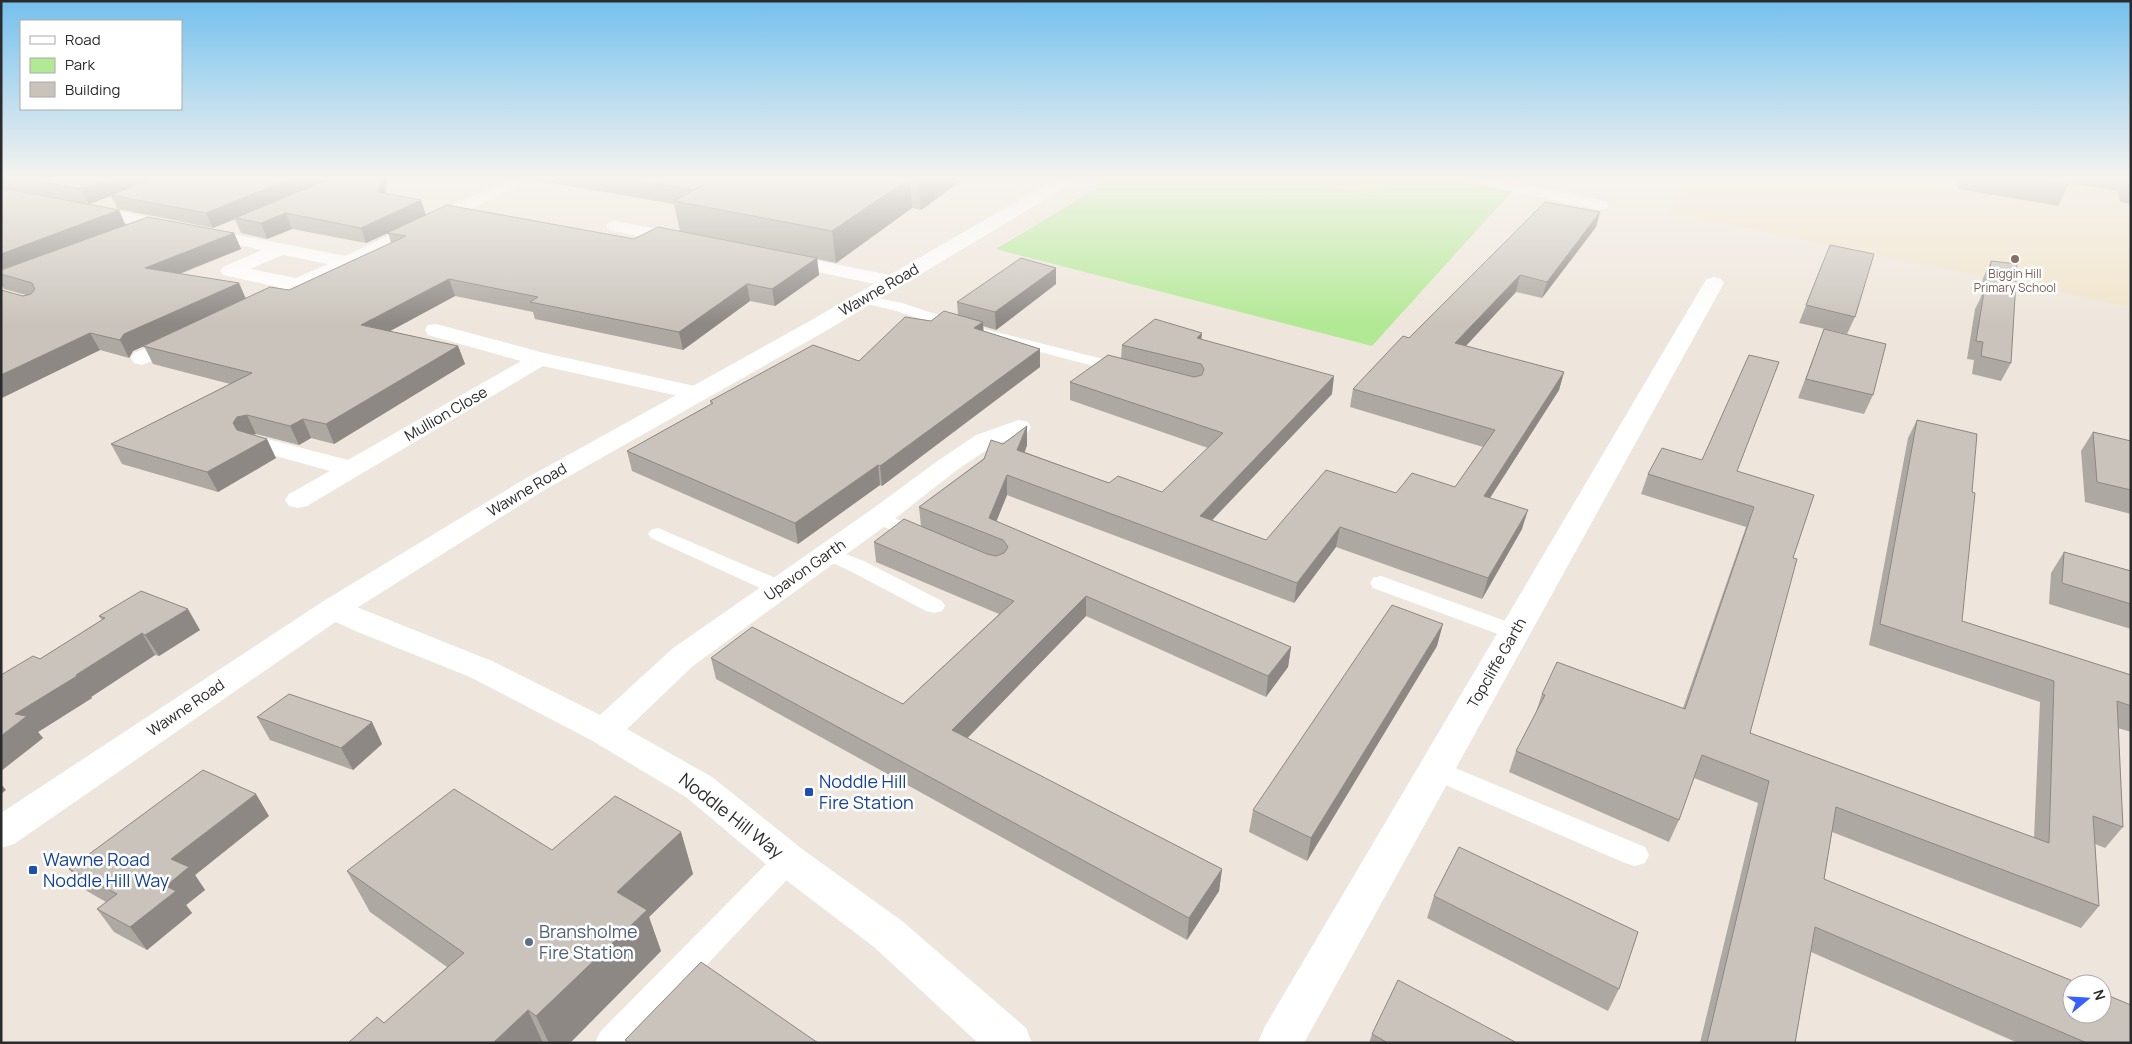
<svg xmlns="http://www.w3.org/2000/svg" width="2132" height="1044" font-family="Manrope,sans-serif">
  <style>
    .education { fill: #f1e4ca }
    .green { fill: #b2e994 }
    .pitch { fill: #c8f18f }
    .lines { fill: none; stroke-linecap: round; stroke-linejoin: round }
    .service { fill: #fff; fill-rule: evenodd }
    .minor { fill: #fff; fill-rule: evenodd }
    .tertiary { fill: #fff; fill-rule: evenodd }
    .wall { fill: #ada8a1; fill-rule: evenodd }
    .shaded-wall { fill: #8d8883 }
    .building { fill: #c9c3bb; stroke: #8d8883 }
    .education-dot { fill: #8d6e63; stroke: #fff; stroke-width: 2 }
    .transit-dot { fill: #1a4fb4; stroke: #fff; stroke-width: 2 }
    .service-dot { fill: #5c6f8a; stroke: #fff; stroke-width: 2 }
    .labels { text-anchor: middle; stroke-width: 5; stroke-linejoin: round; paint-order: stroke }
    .far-education-label { font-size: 12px; fill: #785e54; stroke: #fff }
    .street-label { font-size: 15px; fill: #2b2b2b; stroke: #fff }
    .near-transit-label { font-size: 18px; fill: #164399; stroke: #fff; text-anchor: start }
    .near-street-label { font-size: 18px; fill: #2b2b2b; stroke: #fff }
    .near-service-label { font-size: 18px; fill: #4e5e75; stroke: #fff; text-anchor: start }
  </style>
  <rect width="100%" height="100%" fill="#eee6dc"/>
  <polygon class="education" points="1692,177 2131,177 2131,307 1669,212"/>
  <polygon class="green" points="1116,177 1452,177 1513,190 1372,346 996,249"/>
  <polygon class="pitch" points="1307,177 1362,177 1390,183 1376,196 1302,181"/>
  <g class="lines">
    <g class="service">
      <polygon points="863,295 902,303 969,325 1130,366 1132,369 1130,372 1124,374 959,331 893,310 858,302 856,299 858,296"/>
      <polygon points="878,512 928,531 931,535 928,539 921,541 871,522 868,518 871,514"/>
      <polygon points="658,528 787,583 790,588 787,593 779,595 771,593 651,538 648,534 651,530"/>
      <polygon points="829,548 864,561 942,601 945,606 942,611 934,613 926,611 850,571 822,558 819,554 822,550"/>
      <polygon points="1381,576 1522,627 1525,632 1522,637 1514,639 1506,637 1373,588 1370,583 1373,578"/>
      <polygon points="1436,760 1645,847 1649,855 1645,863 1635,866 1625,863 1427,777 1423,770 1427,763"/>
      <polygon points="788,849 798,852 802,860 798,868 633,1043 595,1043 600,1032 778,852"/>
    </g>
    <g class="minor">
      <path d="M512,177H534L532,180L306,289L254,312L247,310L244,306L247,302L278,287L223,275L220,271L223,267L262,250L86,215L80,214L77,210L80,206L86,205L345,256ZM283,255L328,264L296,278L250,269Z"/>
      <polygon points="1459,177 1493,177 1600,200 1606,201 1609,205 1606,209 1600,210 1467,182 1461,180"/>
      <polygon points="615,221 684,234 691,236 693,240 691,244 684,246 609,230 606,226 609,222"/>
      <polygon points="782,253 894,276 901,278 904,282 901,286 894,288 775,263 772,259 775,255"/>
      <polygon points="1714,277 1721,279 1724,283 1304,1043 1258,1043 1264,1028 1704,283 1707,279"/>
      <polygon points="436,324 544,353 704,388 708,393 704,398 696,400 543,366 307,506 298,508 289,506 285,500 289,494 330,471 247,448 244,443 247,438 256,436 348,460 521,361 428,335 425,330 428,325"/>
      <polygon points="183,333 191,334 194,339 191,344 142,365 134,363 131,358 134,353"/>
      <polygon points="1019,420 1028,422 1031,427 1028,432 994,445 957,470 888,524 694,665 627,729 712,777 802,849 902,921 1026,1028 1032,1043 978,1043 874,947 774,871 686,797 591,740 470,677 358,632 322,616 318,609 322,602 333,599 344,602 492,661 600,715 672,649 868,512 939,460 976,435"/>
    </g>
    <polygon class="tertiary" points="1059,177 1080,177 1078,180 824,332 541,492 344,616 14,844 1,848 1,813 322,602 523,480 808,322"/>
  </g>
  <g class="wall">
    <path d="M1,177H388L385,193L426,215L634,239L680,231L674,204L535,180L534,177H966L921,210L912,208L836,263L817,259L819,275L775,306L750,301L683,350L535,319L533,312L455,296L390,331L458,346L465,364L334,444L311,438L299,445L256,434L253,435L276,458L218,492L122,464L111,444L230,384L153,364L144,346L133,351L129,358L100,350L1,398V290L23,296L26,295L4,289L1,284ZM5,189L89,204L111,196L118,209L213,228L235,219L241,233L267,239L292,229L366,243L388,233L391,243L289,290L245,298L239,283L180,274L241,249L234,233L126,225Z"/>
    <polygon points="1946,177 2131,177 2131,204 2120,202 2118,191 2069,183 2069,184 2058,206 1958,189 1959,180"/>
    <polygon points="1596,227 1542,298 1516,292 1465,346 1564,372 1559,390 1490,498 1522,529 1482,599 1336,547 1294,603 1007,495 996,521 1291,647 1288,667 1266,697 1086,616 967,738 1222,869 1219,891 1187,940 716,679 711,658 903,704 999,614 876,562 874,542 921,526 919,507 1027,426 1027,445 1025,452 1109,483 1162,492 1208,448 1070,400 1070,382 1121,358 1122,345 1202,333 1201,339 1332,394 1212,520 1266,540 1396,493 1455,487 1483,447 1350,407 1353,389 1409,338"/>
    <polygon points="1830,245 1855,317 1847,334 1799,323"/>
    <polygon points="1991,261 2011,363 2001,381 1972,374 1974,360 1967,359 1975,309 1981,297 1983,278"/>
    <polygon points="1056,284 996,330 983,326 983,331 1040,349 1040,367 882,486 880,485 798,544 632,471 627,451 711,404 710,401 859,361 931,321 958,315 957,302"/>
    <polygon points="1824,329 1873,395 1864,414 1798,398"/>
    <polygon points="1917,420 1962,621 2131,675 2131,732 2118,728 2123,827 2105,848 2095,844 2099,906 2081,928 1832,832 1824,879 2131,1043 2018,1043 1811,952 1795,1043 1700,1043 1758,803 1694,778 1679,820 1669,842 1509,772 1516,751 1535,715 1542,694 1683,708 1746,527 1641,494 1648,474 1737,471 1793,558 1750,733 2034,838 2040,702 1869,645 1908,438"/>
    <polygon points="2093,432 2131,441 2131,514 2085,502 2081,451"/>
    <polygon points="2064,552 2131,571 2131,629 2049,604 2051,573"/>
    <polygon points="99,616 200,630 159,656 155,655 91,697 92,698 38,732 43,738 1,771 40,659 102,620"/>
    <polygon points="1437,646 1307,861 1249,832 1253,810"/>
    <polygon points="257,717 372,722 382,744 353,770 270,740"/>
    <polygon points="269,816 195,875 205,890 186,905 192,913 147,950 114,932 97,909 106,902 87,891 69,869"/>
    <polygon points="681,832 693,874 649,917 661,951 570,1043 348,1043 384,1023 447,967 370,912 347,871 552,850"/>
    <polygon points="1434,896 1619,989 1608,1011 1427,918"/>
    <polygon points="1372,1034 1517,1043 1369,1043"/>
  </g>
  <g class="shaded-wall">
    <polygon points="115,177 162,177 111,195 111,196 89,204 81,189"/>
    <polygon points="295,177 336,177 235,218 235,219 213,228 206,213"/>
    <polygon points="381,177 388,177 383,207 378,192"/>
    <polygon points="922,177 966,177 921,210 918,180"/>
    <polygon points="910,178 912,208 836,263 832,231"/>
    <polygon points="421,200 426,215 387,233 388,233 366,243 361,228"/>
    <polygon points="119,210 126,226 1,273 1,254"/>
    <polygon points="1600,212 1596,227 1542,298 1547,282"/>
    <polygon points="286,213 292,229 267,239 261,223"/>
    <polygon points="234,233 241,249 153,284 145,268"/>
    <polygon points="817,258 819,275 775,306 772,289"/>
    <polygon points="1056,268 1056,284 996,330 995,312"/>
    <polygon points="1520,275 1516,292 1452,361 1455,343"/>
    <polygon points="449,279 455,296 368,343 361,325"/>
    <polygon points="239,283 246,299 143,346 144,346 133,351 129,358 120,340 124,334"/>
    <polygon points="747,284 750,301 683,350 679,332"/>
    <polygon points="983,322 984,339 974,328"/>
    <polygon points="90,333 100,350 2,398 1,397 1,375"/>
    <polygon points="1202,333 1200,351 1197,338"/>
    <polygon points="458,346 465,364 334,444 326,424"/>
    <polygon points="1040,349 1040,367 882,486 880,466"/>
    <polygon points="1564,372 1559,390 1479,515 1484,496"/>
    <polygon points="1334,376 1332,394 1198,535 1200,516"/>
    <polygon points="247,415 256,434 247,436 242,442 233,423 237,417"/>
    <polygon points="303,419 311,438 299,445 290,426"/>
    <polygon points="1027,426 1027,445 1018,469 1017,450"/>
    <polygon points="267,439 276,458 218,492 207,472"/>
    <polygon points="878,465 880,485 798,544 795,523"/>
    <polygon points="1007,475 1007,495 991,535 989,518"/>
    <polygon points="1528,510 1522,529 1482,599 1488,578"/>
    <polygon points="1340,527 1336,547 1294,603 1297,583"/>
    <polygon points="1086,596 1086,616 954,752 952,730"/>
    <polygon points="188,609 200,630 159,656 145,635"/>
    <polygon points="1443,624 1437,646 1307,861 1311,838"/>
    <polygon points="142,633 155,655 91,697 92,698 38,732 43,738 1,771 1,736 15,714"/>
    <polygon points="1291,647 1288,667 1266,697 1268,676"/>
    <polygon points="372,722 382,744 353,770 341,748"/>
    <polygon points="1,784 6,790 1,794"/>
    <polygon points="256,794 269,816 195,875 205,890 186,905 192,913 147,950 130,927 166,886 171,859"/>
    <polygon points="681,832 693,874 649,917 661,951 570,1043 549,1043 536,1016 617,892"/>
    <polygon points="1222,869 1219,891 1187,940 1189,918"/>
    <polygon points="528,1010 543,1043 493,1043"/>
  </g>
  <g class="building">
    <polygon points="16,177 115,177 81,189"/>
    <polygon points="158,177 295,177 206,213 111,195"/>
    <polygon points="335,177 381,177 378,192 421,200 361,228 286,213 261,223 235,218"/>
    <polygon points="620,177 718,177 694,190"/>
    <polygon points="718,177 922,177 918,180 910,178 832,231 674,201"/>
    <polygon points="2030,177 2069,177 2069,184"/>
    <polygon points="1,188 119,210 1,254"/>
    <polygon points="1545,202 1600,212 1547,282 1520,275 1455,343 1564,372 1484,496 1528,510 1488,578 1340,527 1297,583 1007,475 989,518 1291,647 1268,676 1086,596 952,730 1222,869 1189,918 711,658 752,627 903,704 1014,601 874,542 904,519 987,554 996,556 1004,553 1008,547 1003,540 919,507 984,459 991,440 1003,444 1027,426 1017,450 1109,483 1118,476 1162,492 1223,433 1070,382 1108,355 1194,377 1202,375 1204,369 1201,364 1122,345 1155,319 1202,333 1197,338 1334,376 1200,516 1266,540 1326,470 1396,493 1412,473 1455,487 1495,430 1353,389 1403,336 1409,338"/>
    <polygon points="447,205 634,239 658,227 817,258 772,289 747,284 679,332 530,302 538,297 449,279 361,325 458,346 326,424 303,419 290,426 247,415 237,417 233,423 237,430 267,439 207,472 111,444 252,373 143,346 270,287 289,290 406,236 387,233"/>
    <polygon points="148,217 234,233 145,268 239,283 124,334 120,340 90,333 1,375 1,290 23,296 31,294 35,289 32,283 1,274 1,270"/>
    <polygon points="1830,245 1874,254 1855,317 1806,305"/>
    <polygon points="1021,258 1056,268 995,312 957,302"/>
    <polygon points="1991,261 2017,264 2011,363 1981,356 1983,342 1976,341 1984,292 1988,293"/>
    <polygon points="944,311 983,322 974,328 1040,349 880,466 878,465 795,523 627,451 713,403 710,401 813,345 859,361 905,317 931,321"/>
    <polygon points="1824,329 1886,344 1873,395 1806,379"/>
    <polygon points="1749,355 1779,362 1737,471 1814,495 1793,558 1797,559 1750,733 2049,843 2054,681 1880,624 1917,420 1977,434 1972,492 1975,493 1962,621 2131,675 2131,706 2117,701 2123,827 2093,816 2099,906 1836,807 1824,879 2080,984 2072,984 2072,1014 2102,1014 2102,993 2131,1005 2131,1043 2087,1043 1815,927 1795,1043 1707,1043 1769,781 1702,755 1679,820 1516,751 1545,695 1542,694 1557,662 1685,709 1754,507 1648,474 1662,448 1702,460"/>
    <polygon points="2093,432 2131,441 2131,490 2097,482"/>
    <polygon points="2064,552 2131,571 2131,604 2062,583"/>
    <polygon points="141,591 188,609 145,635 142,633 76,675 77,676 15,714 27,716 1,736 1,675 33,656 40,659 105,618 99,616"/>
    <polygon points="1392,605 1443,624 1311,838 1253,810"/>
    <polygon points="289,694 372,722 341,748 257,717"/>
    <polygon points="203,770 256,794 171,859 189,867 166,886 176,891 130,927 97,909 117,894 69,869"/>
    <polygon points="454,789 552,850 615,796 681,832 617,892 647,910 536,1016 528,1010 493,1043 348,1043 377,1017 384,1023 464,953 347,871"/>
    <polygon points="1459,847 1638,932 1619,989 1434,896"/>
    <polygon points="701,962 818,1043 629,1043 625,1040"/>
    <polygon points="1398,980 1517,1043 1388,1043 1372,1034"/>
  </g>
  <linearGradient id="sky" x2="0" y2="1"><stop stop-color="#74c0ee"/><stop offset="0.55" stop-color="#f7f4ef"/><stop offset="1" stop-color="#f7f4ef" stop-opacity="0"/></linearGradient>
  <rect width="2132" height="324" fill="url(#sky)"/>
  <circle class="education-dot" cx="2015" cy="259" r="5"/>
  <g class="transit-dot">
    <rect x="804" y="787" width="10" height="10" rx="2.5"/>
    <rect x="28" y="865" width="10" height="10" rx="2.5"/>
  </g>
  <circle class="service-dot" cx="529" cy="942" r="5"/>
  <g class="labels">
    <g class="far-education-label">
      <text x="2015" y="278">Biggin Hill<tspan x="2015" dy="14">Primary School</tspan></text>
    </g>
    <g class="street-label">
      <text transform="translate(879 290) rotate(-30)" y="5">Wawne Road</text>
      <text transform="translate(446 414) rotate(-30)" y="5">Mullion Close</text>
      <text transform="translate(527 490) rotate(-31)" y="5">Wawne Road</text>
      <text transform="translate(805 570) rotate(-35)" y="5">Upavon Garth</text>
      <text transform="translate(1497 663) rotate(-60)" y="5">Topcliffe Garth</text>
      <text transform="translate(186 708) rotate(-34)" y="5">Wawne Road</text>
    </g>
    <g class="near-transit-label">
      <text x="819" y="788">Noddle Hill<tspan x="819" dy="21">Fire Station</tspan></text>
      <text x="43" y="866">Wawne Road<tspan x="43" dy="21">Noddle Hill Way</tspan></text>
    </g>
    <g class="near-street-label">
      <text transform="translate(731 816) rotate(38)" y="6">Noddle Hill Way</text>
    </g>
    <g class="near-service-label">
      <text x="539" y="938">Bransholme<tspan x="539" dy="21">Fire Station</tspan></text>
    </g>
  </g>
  <rect width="2132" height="1044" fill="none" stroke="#2b2b2b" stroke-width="5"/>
  <rect x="20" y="20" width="162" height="90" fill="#ffffff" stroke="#aaaaaa"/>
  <rect x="30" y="36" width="25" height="8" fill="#ffffff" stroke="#aaaaaa"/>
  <text x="65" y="45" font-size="15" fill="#2b2b2b">Road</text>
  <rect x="30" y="58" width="25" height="15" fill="#b2e994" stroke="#aaaaaa"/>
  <text x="65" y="70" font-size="15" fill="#2b2b2b">Park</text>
  <rect x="30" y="82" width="25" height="15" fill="#c9c3bb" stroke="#aaaaaa"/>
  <text x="65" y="95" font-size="15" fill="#2b2b2b">Building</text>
  <g transform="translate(2087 999) rotate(72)"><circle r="24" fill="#ffffff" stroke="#aaaaaa"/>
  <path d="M0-4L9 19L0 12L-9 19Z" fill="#385fff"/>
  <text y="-8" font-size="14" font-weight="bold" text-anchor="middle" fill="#2b2b2b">N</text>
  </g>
</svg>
